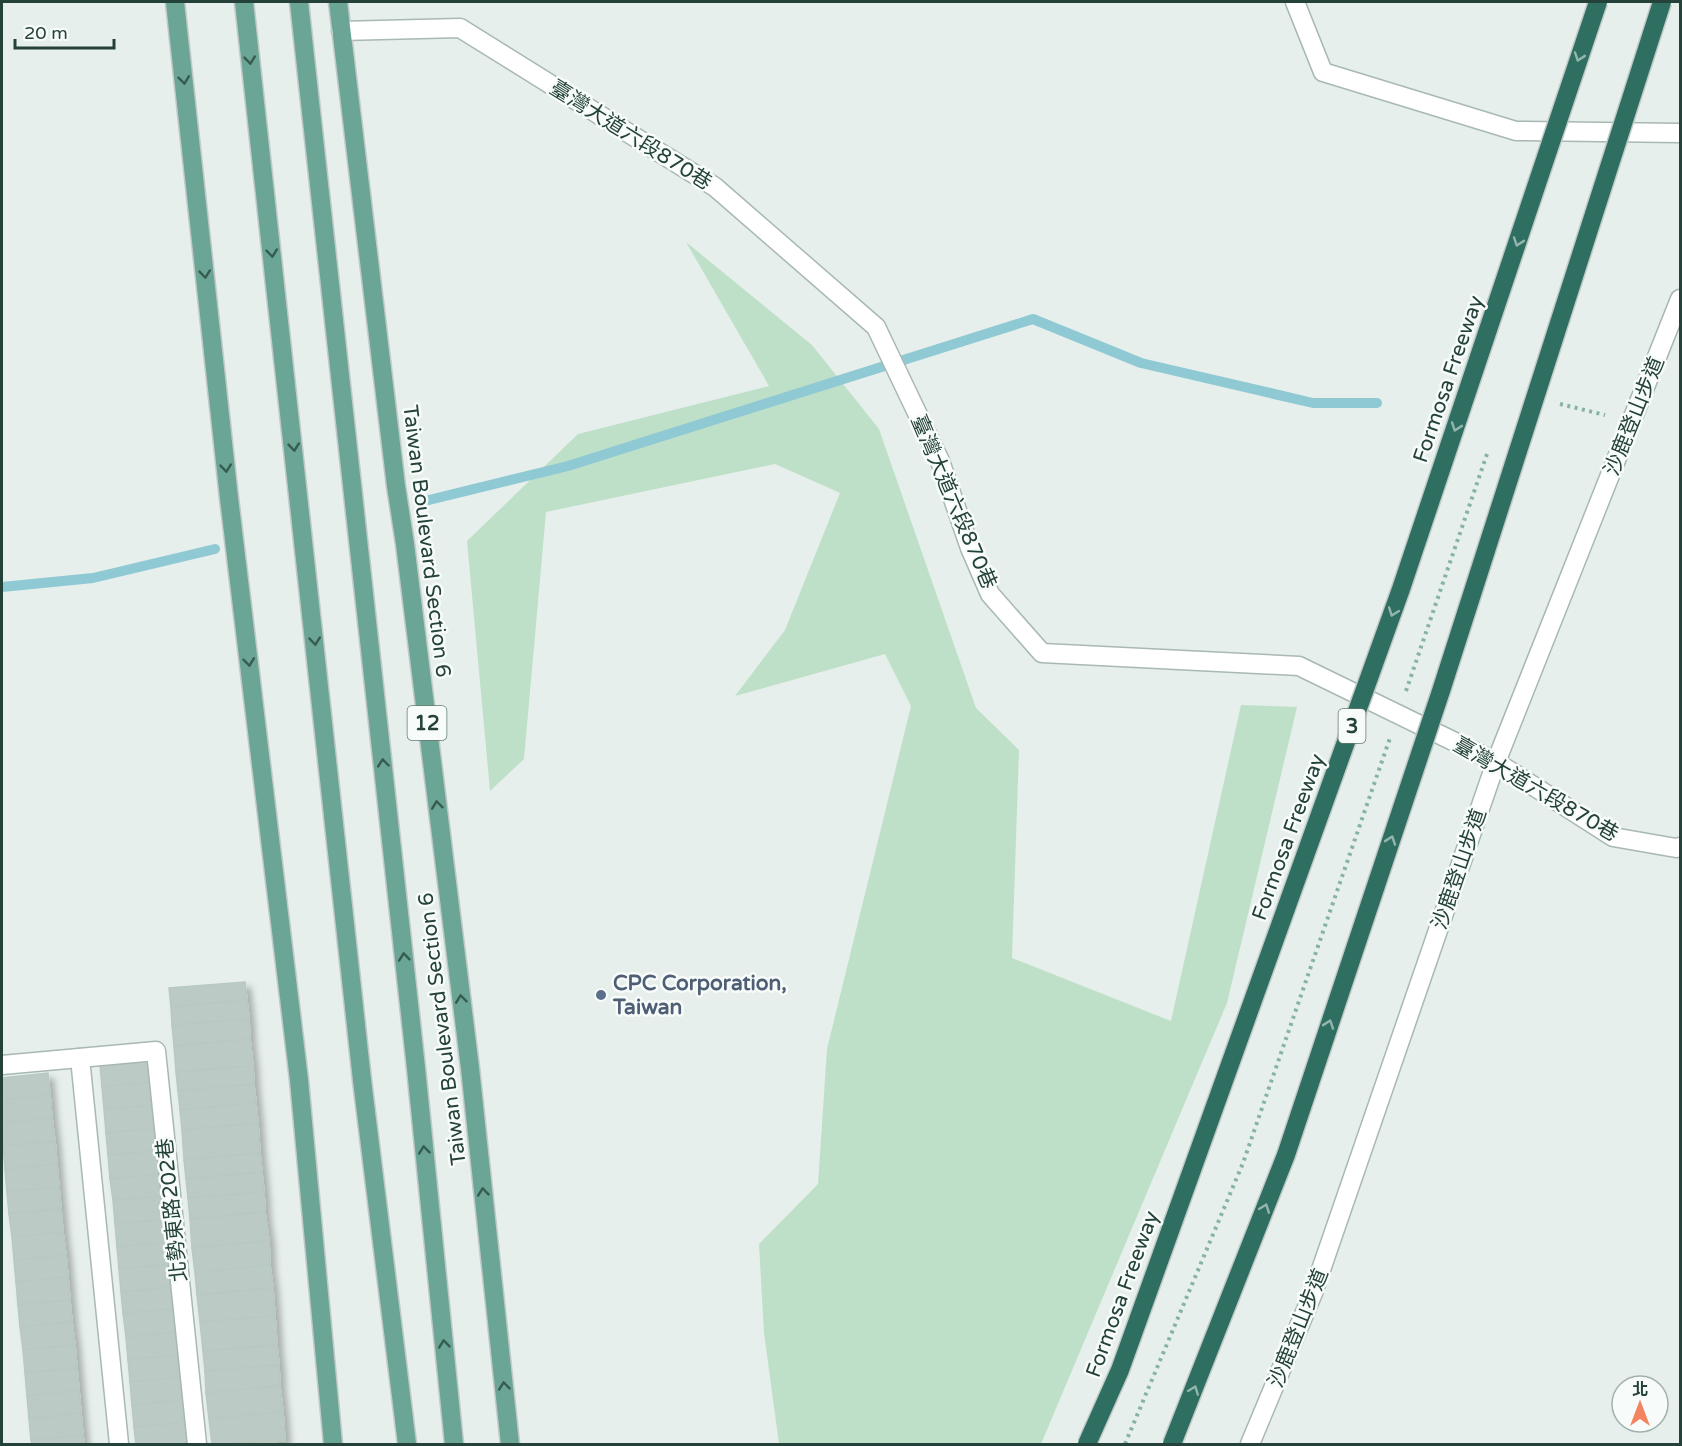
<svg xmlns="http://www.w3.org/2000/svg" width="1682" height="1446" font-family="'Varela Round','Noto Sans TC',sans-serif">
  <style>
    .green { fill: #bfe0c8 }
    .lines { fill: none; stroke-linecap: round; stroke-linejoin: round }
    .stream { stroke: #8ec9d4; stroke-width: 10 }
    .building { fill: #bbcac4; stroke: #b8c9c2; stroke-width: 1.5; filter: url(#shadow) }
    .minor-casing { stroke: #a8b8b2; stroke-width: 21 }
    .major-casing { stroke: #c2cac8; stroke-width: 21 }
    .path { stroke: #86b3a5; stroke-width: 4; stroke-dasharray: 3 4.5; stroke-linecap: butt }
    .minor { stroke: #fff; stroke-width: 18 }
    .major { stroke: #6aa596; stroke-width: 18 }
    .highway-bridge-casing { stroke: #c2cac8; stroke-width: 21; stroke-linecap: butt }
    .highway-bridge { stroke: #2f6f62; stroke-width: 18 }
    .oneway { stroke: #93b5ae }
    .oneway2 { stroke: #365b51 }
    .service-dot { fill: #5c6f8a; stroke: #f7fbf9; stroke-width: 2 }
    .labels { text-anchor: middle; stroke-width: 5; stroke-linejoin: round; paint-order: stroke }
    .shield { fill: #f7fbf9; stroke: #637a73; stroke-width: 1.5 }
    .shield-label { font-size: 20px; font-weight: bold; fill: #24423a }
    .street-label { font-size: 21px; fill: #24423a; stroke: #f7fbf9 }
    .service-label { font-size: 21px; font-weight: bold; fill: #4e5e75; stroke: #f7fbf9; text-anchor: start }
  </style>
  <defs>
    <filter id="shadow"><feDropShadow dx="5.5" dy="5.5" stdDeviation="3" flood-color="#0004"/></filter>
  </defs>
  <rect width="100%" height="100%" fill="#e6efeb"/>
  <polygon class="green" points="686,242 812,345 879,429 976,708 1019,750 1012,958 1171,1021 1241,705 1297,707 1227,1003 1041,1444 779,1444 764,1333 759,1244 818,1184 827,1049 911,706 885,654 735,696 785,630 840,493 775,464 546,512 524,759 490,791 467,541 578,434 769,386"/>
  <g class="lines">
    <g class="stream">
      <polyline points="429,500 568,466 1033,319 1141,363 1313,403 1377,403"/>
      <polyline points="2,587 93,578 215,549"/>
    </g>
  </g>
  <g class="building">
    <polygon points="245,982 247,1000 171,1007 169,988"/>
    <polygon points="247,1000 249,1019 172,1025 171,1007"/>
    <polygon points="249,1019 250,1039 174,1046 172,1025"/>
    <polygon points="250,1039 253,1066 176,1072 174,1046"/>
    <polygon points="152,1060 154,1082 102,1087 100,1065"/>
    <polygon points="253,1066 254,1084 178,1091 176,1072"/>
    <polygon points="48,1073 50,1095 2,1100 2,1078"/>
    <polygon points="154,1082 156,1105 104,1109 102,1087"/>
    <polygon points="254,1084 256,1103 180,1110 178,1091"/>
    <polygon points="50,1095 52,1118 2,1123 2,1100"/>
    <polygon points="256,1103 258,1123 182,1130 180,1110"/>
    <polygon points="156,1105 158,1128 106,1133 104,1109"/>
    <polygon points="52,1118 55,1141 3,1146 2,1123"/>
    <polygon points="258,1123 260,1153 184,1160 182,1130"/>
    <polygon points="158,1128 160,1151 108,1155 106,1133"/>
    <polygon points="55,1141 57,1164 5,1169 3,1146"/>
    <polygon points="160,1151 163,1174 110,1179 108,1155"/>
    <polygon points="260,1153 262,1172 186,1179 184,1160"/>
    <polygon points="57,1164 59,1187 7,1192 5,1169"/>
    <polygon points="262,1172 264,1192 188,1198 186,1179"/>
    <polygon points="163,1174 165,1196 113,1200 110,1179"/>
    <polygon points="59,1187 61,1209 9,1214 7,1192"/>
    <polygon points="264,1192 265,1212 190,1219 188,1198"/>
    <polygon points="165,1196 167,1219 115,1224 113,1200"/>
    <polygon points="61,1209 63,1232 12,1237 9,1214"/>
    <polygon points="265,1212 269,1241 192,1248 190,1219"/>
    <polygon points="167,1219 169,1242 117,1247 115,1224"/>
    <polygon points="63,1232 66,1255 14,1260 12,1237"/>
    <polygon points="269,1241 270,1265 195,1273 192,1248"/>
    <polygon points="169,1242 171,1264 119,1269 117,1247"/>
    <polygon points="66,1255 68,1277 16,1282 14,1260"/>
    <polygon points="171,1264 174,1287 121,1292 119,1269"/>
    <polygon points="270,1265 273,1288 197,1295 195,1273"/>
    <polygon points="68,1277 70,1300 18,1305 16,1282"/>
    <polygon points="174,1287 176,1309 123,1313 121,1292"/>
    <polygon points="273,1288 275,1316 200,1322 197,1295"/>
    <polygon points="70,1300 72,1322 20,1327 18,1305"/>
    <polygon points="176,1309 178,1332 126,1337 123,1313"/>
    <polygon points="275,1316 277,1345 203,1351 200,1322"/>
    <polygon points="72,1322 75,1345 23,1350 20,1327"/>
    <polygon points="178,1332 180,1355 128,1360 126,1337"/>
    <polygon points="75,1345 77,1368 25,1373 23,1350"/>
    <polygon points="277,1345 279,1365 205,1371 203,1351"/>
    <polygon points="180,1355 182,1377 130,1382 128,1360"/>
    <polygon points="279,1365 280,1386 206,1393 205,1371"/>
    <polygon points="77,1368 79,1390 27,1396 25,1373"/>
    <polygon points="182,1377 184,1400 132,1405 130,1382"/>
    <polygon points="280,1386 283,1412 209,1419 206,1393"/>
    <polygon points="79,1390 81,1413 29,1419 27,1396"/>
    <polygon points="184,1400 186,1422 134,1427 132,1405"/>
    <polygon points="283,1412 285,1441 212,1444 209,1419"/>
    <polygon points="81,1413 83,1435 31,1440 29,1419"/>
    <polygon points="186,1422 189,1444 136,1444 134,1427"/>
    <polygon points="83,1435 84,1444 32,1444 31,1440"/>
  </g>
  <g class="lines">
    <g class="minor-casing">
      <g id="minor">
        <polyline points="1295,2 1323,72 1516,131 1680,133"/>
        <polyline points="341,31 460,28 715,187 876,327 940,461 970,548 990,594 1042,653 1299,666 1496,762 1613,837 1676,848 1680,847"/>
        <polyline points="80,1058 119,1444"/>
        <polyline points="2,1065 156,1051 197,1444"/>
        <polyline points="1250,1444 1313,1293 1496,762 1680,299"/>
      </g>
    </g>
    <g class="major-casing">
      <g id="major">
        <polyline points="175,2 229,498 299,1080 333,1444"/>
        <polyline points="244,2 362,1080 407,1444"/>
        <polyline points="299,2 416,1068 454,1444"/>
        <polyline points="338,2 396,486 405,544 470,1068 510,1444"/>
      </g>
    </g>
    <g class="path">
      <polyline points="1560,404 1605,415"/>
      <polyline points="1406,691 1487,454"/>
      <polyline points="1125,1444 1243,1163 1390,738"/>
    </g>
    <use href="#minor" class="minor"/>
    <use href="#major" class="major"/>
    <g class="highway-bridge-casing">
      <g id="highway-bridge">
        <polyline points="1087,1444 1120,1370 1401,589 1598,2"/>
        <polyline points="1172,1444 1286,1155 1441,691 1662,2"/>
      </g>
    </g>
    <use href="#highway-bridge" class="highway-bridge"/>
  </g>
  <defs><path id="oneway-chevron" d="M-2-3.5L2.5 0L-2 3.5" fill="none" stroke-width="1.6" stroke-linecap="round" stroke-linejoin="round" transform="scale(1.5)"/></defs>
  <g class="oneway">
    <use href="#oneway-chevron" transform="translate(1579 57) rotate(109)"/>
    <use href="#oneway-chevron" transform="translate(1518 242) rotate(109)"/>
    <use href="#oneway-chevron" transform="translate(1456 427) rotate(109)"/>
    <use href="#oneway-chevron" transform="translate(1393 612) rotate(110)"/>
    <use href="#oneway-chevron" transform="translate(1391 840) rotate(-71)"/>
    <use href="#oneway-chevron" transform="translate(1329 1024) rotate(-71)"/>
    <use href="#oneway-chevron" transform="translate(1265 1208) rotate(-69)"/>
    <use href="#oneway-chevron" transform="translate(1194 1390) rotate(-69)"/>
  </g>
  <g class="oneway2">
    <use href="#oneway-chevron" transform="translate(250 60) rotate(84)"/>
    <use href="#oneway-chevron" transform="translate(184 80) rotate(83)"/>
    <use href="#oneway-chevron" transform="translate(272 253) rotate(84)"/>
    <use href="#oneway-chevron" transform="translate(205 274) rotate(84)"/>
    <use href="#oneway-chevron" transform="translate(294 447) rotate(84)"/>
    <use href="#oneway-chevron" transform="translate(226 468) rotate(84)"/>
    <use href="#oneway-chevron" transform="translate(315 641) rotate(84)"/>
    <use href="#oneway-chevron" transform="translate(249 662) rotate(83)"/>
    <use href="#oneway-chevron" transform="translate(383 763) rotate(-96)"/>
    <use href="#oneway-chevron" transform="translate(437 805) rotate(-97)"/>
    <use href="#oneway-chevron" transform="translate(404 957) rotate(-96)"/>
    <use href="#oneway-chevron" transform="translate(461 999) rotate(-97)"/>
    <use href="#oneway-chevron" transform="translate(424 1150) rotate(-96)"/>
    <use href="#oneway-chevron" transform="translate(483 1192) rotate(-96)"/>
    <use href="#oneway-chevron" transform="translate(444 1344) rotate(-96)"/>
    <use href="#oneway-chevron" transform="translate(504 1386) rotate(-96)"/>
  </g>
  <circle class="service-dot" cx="601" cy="995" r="6"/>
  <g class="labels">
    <g class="shield">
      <rect x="407.5" y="706" width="39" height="34" rx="4.5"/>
      <rect x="1338.5" y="709" width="27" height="34" rx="4.5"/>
    </g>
    <g class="shield-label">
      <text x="427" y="730">12</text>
      <text x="1352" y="733">3</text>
    </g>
    <g class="street-label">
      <text transform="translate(631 135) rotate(32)" y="7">臺灣大道六段870巷</text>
      <text transform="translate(1448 379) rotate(-71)" y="7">Formosa Freeway</text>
      <text transform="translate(1634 416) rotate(-68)" y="7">沙鹿登山步道</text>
      <text transform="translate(954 502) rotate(67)" y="7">臺灣大道六段870巷</text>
      <text transform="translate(427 541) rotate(83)" y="7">Taiwan Boulevard Section 6</text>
      <text transform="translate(1536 789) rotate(30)" y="7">臺灣大道六段870巷</text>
      <text transform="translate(1288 837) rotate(-70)" y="7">Formosa Freeway</text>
      <text transform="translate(1459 869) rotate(-71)" y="7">沙鹿登山步道</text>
      <text transform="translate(442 1029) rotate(-97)" y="7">Taiwan Boulevard Section 6</text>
      <text transform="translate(172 1210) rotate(-96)" y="7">北勢東路202巷</text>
      <text transform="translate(1122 1294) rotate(-70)" y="7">Formosa Freeway</text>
      <text transform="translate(1298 1328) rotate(-68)" y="7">沙鹿登山步道</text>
    </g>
    <g class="service-label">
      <text x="613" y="990">CPC Corporation,<tspan x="613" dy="24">Taiwan</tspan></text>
    </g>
  </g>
  <rect width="1682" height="1446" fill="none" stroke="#24423a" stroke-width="6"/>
  <g transform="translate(1640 1404)"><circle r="28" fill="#f7fbf9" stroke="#a3b1ad" stroke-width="1.5"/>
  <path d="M0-4.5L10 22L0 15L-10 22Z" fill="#f4845f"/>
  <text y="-9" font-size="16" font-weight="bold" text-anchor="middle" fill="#24423a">北</text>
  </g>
  <path d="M15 39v9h99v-9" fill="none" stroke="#24423a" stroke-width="3"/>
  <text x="24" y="39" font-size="18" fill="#24423a" stroke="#f7fbf9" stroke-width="4.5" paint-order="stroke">20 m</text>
</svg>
